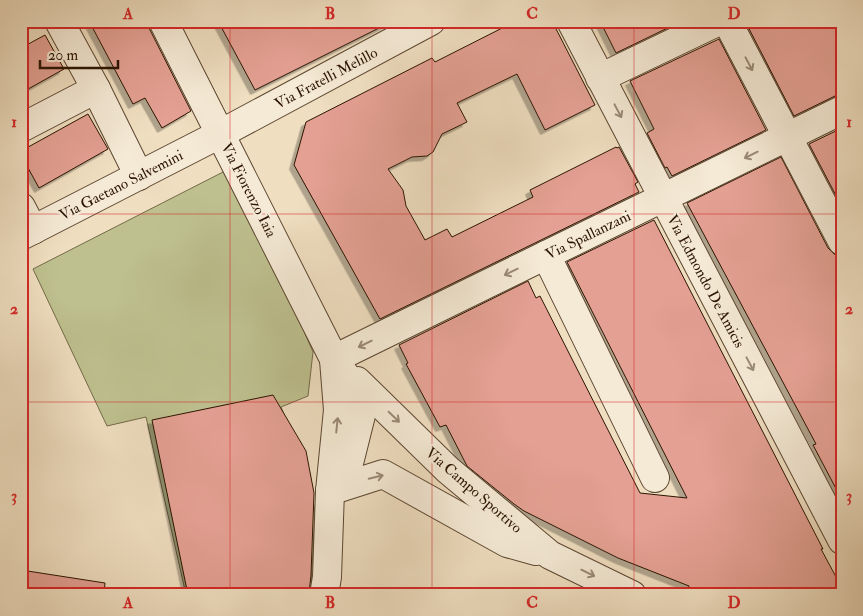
<svg xmlns="http://www.w3.org/2000/svg" width="863" height="616" font-family="'IM FELL Double Pica',serif">
  <style>
    .green { fill: #bec08f; stroke: #746a48 }
    .building { fill: #e4a093; stroke: #2b1400; filter: url(#shadow) }
    .lines { fill: none; stroke-linecap: round; stroke-linejoin: round }
    .minor-casing { stroke: #5c4630; stroke-width: 30 }
    .minor { stroke: #f5ead6; stroke-width: 28 }
    .oneway { stroke: #9a8a76 }
    .grid { fill: none; stroke: #d62828; stroke-width: 1; stroke-opacity: 0.55 }
    .labels { text-anchor: middle; stroke-width: 4.5; stroke-linejoin: round; paint-order: stroke }
    .street-label { font-size: 15px; fill: #2b1400; stroke: #f5ead6 }
    .neatline { fill: none; stroke: #d62828; stroke-width: 2 }
    .grid-label { font-size: 16px; text-anchor: middle; font-weight: bold; fill: #d62828 }
  </style>
  <defs>
    <filter id="shadow"><feDropShadow dx="-4.5" dy="4.5" stdDeviation="0" flood-color="#0004"/></filter>
  </defs>
  <rect width="100%" height="100%" fill="#efdec0"/>
  <filter id="stains"><feTurbulence type="fractalNoise" baseFrequency=".004" numOctaves="4"/><feColorMatrix values="0 0 0 0 .2 0 0 0 0 .09 0 0 0 0 .02 0 0 0 .5 -.17"/></filter>
  <radialGradient id="worn" r=".72"><stop offset=".6" stop-color="#630" stop-opacity="0"/><stop offset="1" stop-color="#630" stop-opacity=".3"/></radialGradient>
  <polygon class="green" points="225,171 296,313 313,352 308,396 281,407 308,472 315,512 311,588 278,595 186,595 146,417 107,426 33,269"/>
  <g class="building">
    <polygon points="89,21 148,21 149,28 191,111 162,128 145,98 133,104"/>
    <polygon points="218,21 393,21 255,90"/>
    <polygon points="516,21 552,21 595,105 545,130 517,74 457,103 467,122 442,134 433,152 427,156 412,157 388,169 403,190 406,206 425,240 447,229 452,237 533,197 530,190 616,147 617,148 619,147 638,182 635,184 639,192 380,319 294,165 306,122 432,58 435,62"/>
    <polygon points="600,21 682,21 616,53"/>
    <polygon points="745,21 842,21 842,95 835,96 794,116"/>
    <polygon points="45,35 64,69 21,93 21,48"/>
    <polygon points="719,39 766,130 672,176 667,167 665,168 647,133 654,129 630,81"/>
    <polygon points="88,114 108,149 39,188 21,155 21,151"/>
    <polygon points="842,128 842,207 809,144"/>
    <polygon points="781,157 828,248 834,254 842,257 842,500 813,445 816,444 687,203"/>
    <polygon points="654,220 823,549 821,549 842,588 842,595 688,595 689,586 618,558 524,511 514,504 467,466 446,425 440,427 406,364 408,363 399,345 528,281 536,298 540,296 640,493 687,498 567,262"/>
    <polygon points="273,395 306,451 314,493 311,575 309,593 301,595 188,595 152,420"/>
    <polygon points="21,570 105,583 104,595 21,595"/>
  </g>
  <g class="lines">
    <g class="minor-casing">
      <g id="minor">
        <polyline points="163,21 334,359 364,403 349,463 330,491"/>
        <polyline points="571,21 842,540"/>
        <polyline points="727,21 842,241"/>
        <polyline points="600,78 719,21"/>
        <polyline points="96,89 139,176"/>
        <polyline points="21,128 96,89 59,21"/>
        <polyline points="21,207 33,230"/>
        <polyline points="21,236 220,134 431,21"/>
        <polyline points="546,255 655,478"/>
        <polyline points="334,359 842,110"/>
        <polyline points="357,381 448,470 550,555 632,595"/>
        <polyline points="330,491 383,474 507,543 536,551"/>
        <polyline points="324,595 327,577 330,491 338,410 334,360"/>
      </g>
    </g>
    <use href="#minor" class="minor"/>
  </g>
  <defs><path id="oneway-shaft" d="M-6 0H5M1.5-3L5.5 0L1.5 3" fill="none" stroke-width="1.6" stroke-linecap="round" stroke-linejoin="round" transform="scale(1.25)"/></defs>
  <g class="oneway">
    <use href="#oneway-shaft" transform="translate(749 64) rotate(62)"/>
    <use href="#oneway-shaft" transform="translate(618 111) rotate(62)"/>
    <use href="#oneway-shaft" transform="translate(751 155) rotate(154)"/>
    <use href="#oneway-shaft" transform="translate(511 272) rotate(154)"/>
    <use href="#oneway-shaft" transform="translate(365 344) rotate(154)"/>
    <use href="#oneway-shaft" transform="translate(750 364) rotate(62)"/>
    <use href="#oneway-shaft" transform="translate(394 417) rotate(44)"/>
    <use href="#oneway-shaft" transform="translate(337 425) rotate(-84)"/>
    <use href="#oneway-shaft" transform="translate(376 477) rotate(-14)"/>
    <use href="#oneway-shaft" transform="translate(588 573) rotate(26)"/>
  </g>
  <path class="grid" d="M230,21V595M432,21V595M634,21V595M21,214H842M21,402H842"/>
  <g class="labels">
    <g class="street-label">
      <text transform="translate(326 78) rotate(-28)" y="5">Via Fratelli Melillo</text>
      <text transform="translate(121 185) rotate(-27)" y="5">Via Gaetano Salvemini</text>
      <text transform="translate(249 190) rotate(63)" y="5">Via Fiorenzo Iaia</text>
      <text transform="translate(588 235) rotate(-26)" y="5">Via Spallanzani</text>
      <text transform="translate(706 281) rotate(62)" y="5">Via Edmondo De Amicis</text>
      <text transform="translate(474 490) rotate(41)" y="5">Via Campo Sportivo</text>
    </g>
  </g>
  <rect width="863" height="616" fill="none" stroke="#efdec0" stroke-width="55"/>
  <path d="M40 60v8h78v-8" fill="none" stroke="#2b1400" stroke-width="2.5"/>
  <text x="48" y="60" font-size="15" fill="#2b1400" stroke="#f5ead6" stroke-width="4" paint-order="stroke">20 m</text>
  <rect x="28" y="28" width="808" height="560" class="neatline"/>
  <g class="grid-label">
    <text x="128" y="19">A</text>
    <text x="330" y="19">B</text>
    <text x="532" y="19">C</text>
    <text x="734" y="19">D</text>
    <text x="14" y="127">1</text>
    <text x="849" y="127">1</text>
    <text x="14" y="314">2</text>
    <text x="849" y="314">2</text>
    <text x="14" y="501">3</text>
    <text x="849" y="501">3</text>
    <text x="128" y="608">A</text>
    <text x="330" y="608">B</text>
    <text x="532" y="608">C</text>
    <text x="734" y="608">D</text>
  </g>
  <rect width="100%" height="100%" filter="url(#stains)"/>
  <rect width="100%" height="100%" fill="url(#worn)"/>
</svg>
